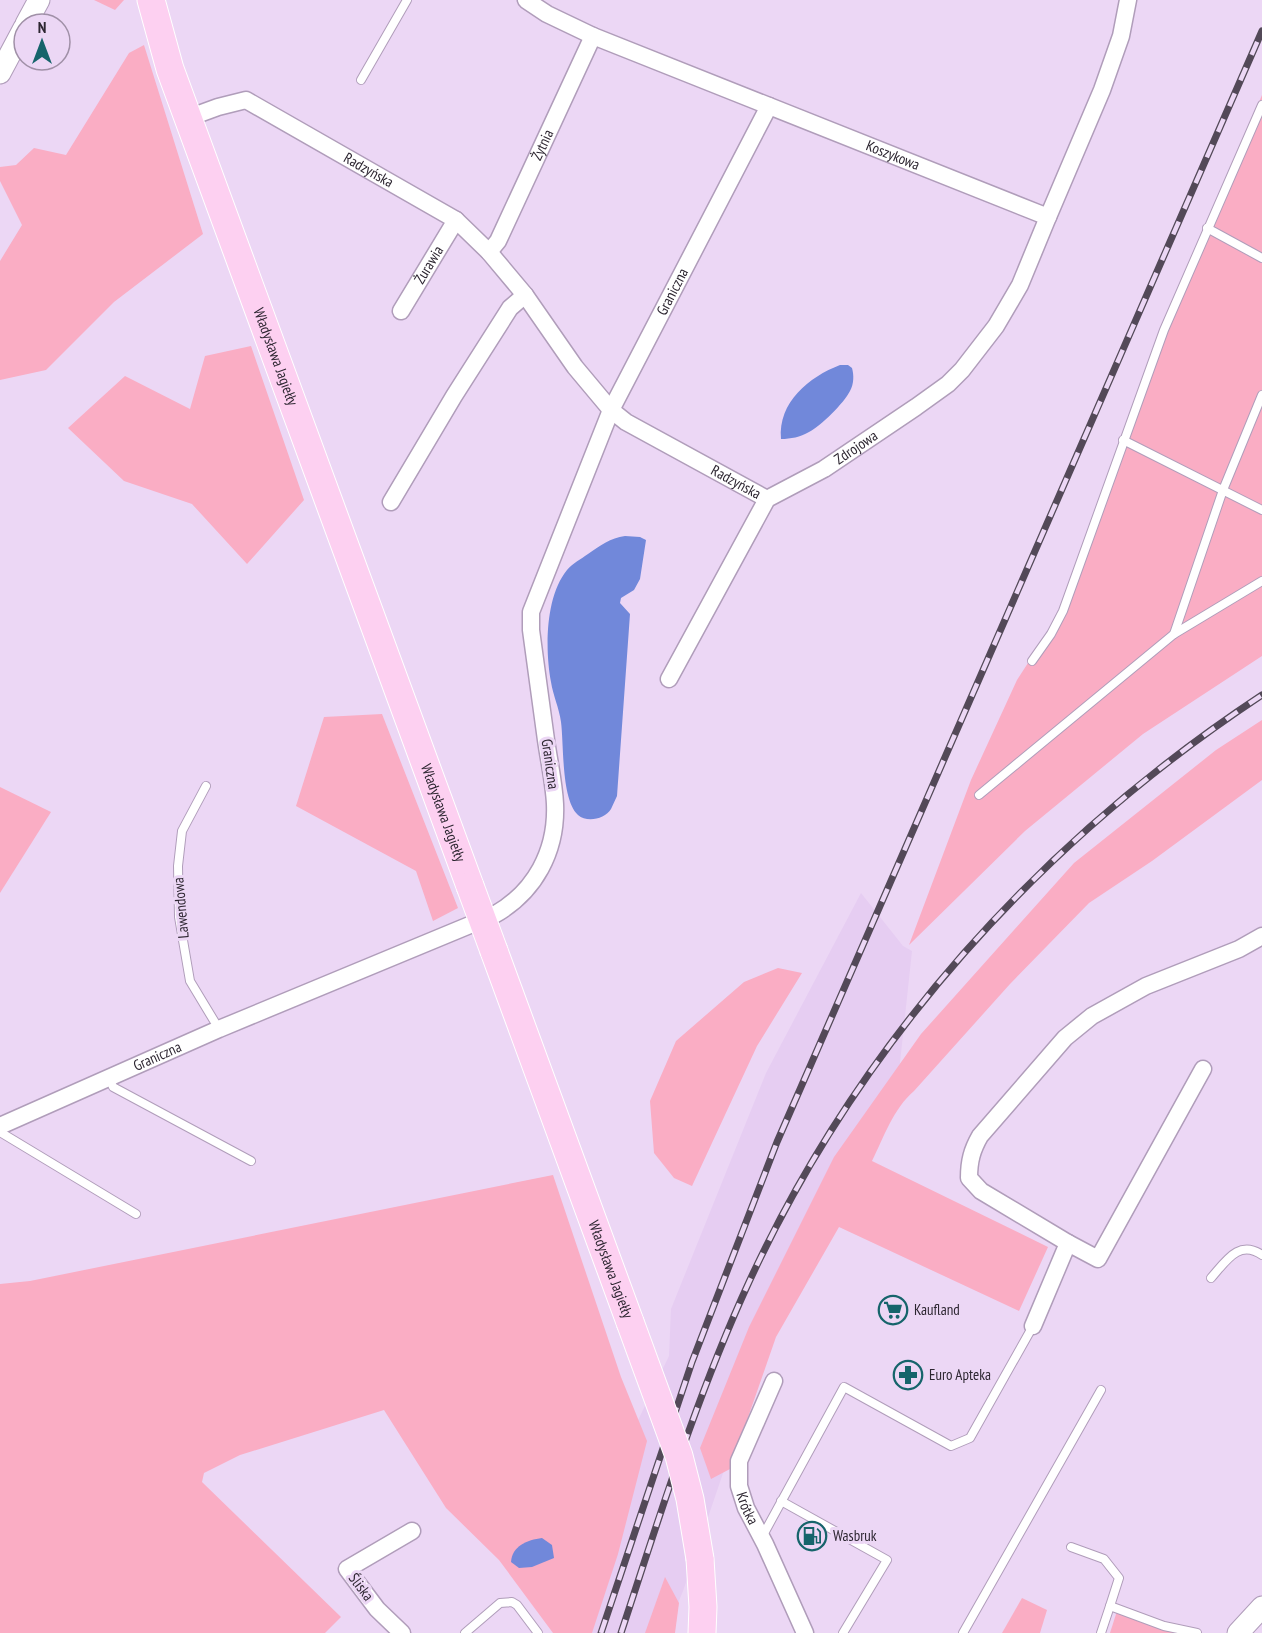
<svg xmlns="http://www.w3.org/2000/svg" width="1262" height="1633" font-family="'PT Sans Narrow',sans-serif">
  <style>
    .built { fill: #e6cdf2 }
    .green { fill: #faadc4 }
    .water { fill: #7188da }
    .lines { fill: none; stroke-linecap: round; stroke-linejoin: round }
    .service-casing { stroke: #b09dba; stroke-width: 10 }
    .minor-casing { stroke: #b09dba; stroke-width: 19 }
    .tertiary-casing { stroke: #b09dba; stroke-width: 23 }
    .primary-casing { stroke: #fff; stroke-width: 29 }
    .service { stroke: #fff; stroke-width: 8 }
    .minor { stroke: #fff; stroke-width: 16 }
    .tertiary { stroke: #fff; stroke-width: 21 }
    .primary { stroke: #fdd0f1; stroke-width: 27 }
    .rail-casing { stroke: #534958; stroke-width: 7 }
    .rail { stroke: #ecd7f5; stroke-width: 4.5; stroke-dasharray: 14; stroke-linecap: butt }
    .primary-bridge-casing { stroke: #fff; stroke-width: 29; stroke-linecap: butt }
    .primary-bridge { stroke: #fdd0f1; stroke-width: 27 }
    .labels { text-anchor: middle; stroke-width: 6; stroke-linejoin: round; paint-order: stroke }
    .street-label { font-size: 15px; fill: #2d2631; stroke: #ecd7f5 }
    .poi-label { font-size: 15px; fill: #2d2631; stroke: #ecd7f5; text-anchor: start }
  </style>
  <rect width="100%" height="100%" fill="#ecd7f5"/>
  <polygon class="built" points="861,893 903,946 912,951 895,1109 774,1323 683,1591 666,1633 586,1633 628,1441 669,1356 671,1309 766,1073"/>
  <g class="green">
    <polygon points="94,0 124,0 115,10"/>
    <polygon points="144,45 203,234 114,302 46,370 0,380 0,261 22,225 0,181 0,167 16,165 34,148 66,155 129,53"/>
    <polygon points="1262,95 1262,656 1143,734 1025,831 909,945 971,780 1017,680 1048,632 1060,609 1160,329"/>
    <polygon points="251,346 304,500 247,564 192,504 124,481 68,428 125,376 190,409 205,356"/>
    <polygon points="382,714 458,908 433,921 416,871 296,806 324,717"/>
    <path d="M1262,720V780L1152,861L1089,903L1010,984L914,1091C893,1109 884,1137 872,1161L1048,1247L1019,1311L839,1227L776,1337L730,1469L711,1479L700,1448L749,1327L834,1157L921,1034L1074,863L1216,750Z"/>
    <polygon points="0,787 51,812 0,893"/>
    <polygon points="778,968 802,973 757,1046 692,1186 674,1178 654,1153 650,1101 676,1041 744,982"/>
    <polygon points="553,1175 621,1377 647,1441 618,1554 592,1633 553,1633 499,1560 446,1508 384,1410 240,1455 204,1473 202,1482 341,1617 325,1633 0,1633 0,1284 30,1281"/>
    <polygon points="665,1577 679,1603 675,1633 645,1633"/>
    <polygon points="1022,1598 1047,1610 1040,1633 1002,1633"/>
    <polygon points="1117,1611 1178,1633 1110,1633"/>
  </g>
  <g class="water">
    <path d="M840,365H848L852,368C854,375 854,384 850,391C844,403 821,426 809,432C800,437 791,439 781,439C778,402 809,377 840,365Z"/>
    <path d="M625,536L640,537L646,540L640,579L634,590L621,598L620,603L630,614L617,796C615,800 613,805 611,809C605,819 587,823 578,815C561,799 564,745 561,722C559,708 553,695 551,682C545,650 545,597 567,570C573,563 581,559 588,554C601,545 610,538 625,536Z"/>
    <path d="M542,1538L552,1545L554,1558L532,1567L519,1568L511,1562C512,1546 527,1540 542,1538Z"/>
  </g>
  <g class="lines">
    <g class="service-casing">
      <g id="service">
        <polyline points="361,80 407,0"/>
        <polyline points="1207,228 1262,258"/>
        <polyline points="1123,440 1262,510"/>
        <polyline points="1174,634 1262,581"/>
        <polyline points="1032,661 1051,634 1063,611 1164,330 1262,105"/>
        <polyline points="206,786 182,831 178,866 179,917 190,981 219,1029"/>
        <polyline points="979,795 1174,634 1223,490 1262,395"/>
        <polyline points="109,1077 113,1087 251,1161"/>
        <polyline points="0,1132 136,1214"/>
        <path d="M1211,1278C1226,1261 1239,1239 1262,1255"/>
        <polyline points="781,1501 887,1560 843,1633"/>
        <polyline points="762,1537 844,1387 951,1446 970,1438 1033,1326"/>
        <polyline points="1071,1547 1104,1559 1119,1578 1110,1606 1164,1626 1197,1633"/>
        <polyline points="465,1633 500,1603 512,1602 517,1605 538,1633"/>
        <polyline points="963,1633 1101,1390"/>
        <polyline points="1101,1633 1110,1606"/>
      </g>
    </g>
    <g class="minor-casing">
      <g id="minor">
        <path id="s1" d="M526,0L547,14L593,36L1048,217L1102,90L1121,36L1128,0"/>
        <path id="s2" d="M188,118L218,107L246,100L456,220L489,252L525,295L575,367L611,410L626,422L767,499"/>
        <path id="s3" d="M489,252L498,241L593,36"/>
        <path id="s4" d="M401,311L456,220"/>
        <polyline points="391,502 454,396 510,308 525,295"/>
        <path id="s5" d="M669,679L767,499L824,469L916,407L948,384L962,370L996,326L1020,285L1048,217"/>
        <path id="s6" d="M0,1126L219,1029L494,915C535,892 557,851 555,804C554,783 549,761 546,740C541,704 536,667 531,630V612L611,410L769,106"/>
        <path d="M1068,1243L981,1191L969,1178C969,1161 972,1150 980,1136L1065,1038L1092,1016L1146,986L1239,949L1262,936"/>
        <polyline points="1033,1326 1068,1243 1098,1259 1203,1069"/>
        <path id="s7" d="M774,1381L739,1461V1486L746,1508L765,1544L805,1633"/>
        <polyline points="402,1633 377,1609 347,1569 412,1531"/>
      </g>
    </g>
    <g class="tertiary-casing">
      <g id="tertiary">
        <polyline points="26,24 39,0"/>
        <polyline points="0,73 24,28"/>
        <polyline points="1238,1633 1262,1607"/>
      </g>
    </g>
    <g class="primary-casing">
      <g id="primary">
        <path id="s8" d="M151,0L170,69L470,886"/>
        <path id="s9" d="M494,951L630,1322"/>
        <polyline points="700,1559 703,1607 702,1633"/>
      </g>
    </g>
    <use href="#service" class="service"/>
    <use href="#minor" class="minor"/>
    <use href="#tertiary" class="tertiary"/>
    <use href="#primary" class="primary"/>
    <g class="rail-casing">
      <g id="rail">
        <polyline points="601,1633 692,1362 777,1142 1262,31"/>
        <path d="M621,1633C660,1515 697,1395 749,1282C860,1041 1041,841 1262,695"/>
      </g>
    </g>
    <use href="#rail" class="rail"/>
    <g class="primary-bridge-casing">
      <g id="primary-bridge">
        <polyline points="470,886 494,951"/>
        <polyline points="630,1322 679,1456 690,1499 700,1559"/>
      </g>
    </g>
    <use href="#primary-bridge" class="primary-bridge"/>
  </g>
  <defs>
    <g id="supermarket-ring" transform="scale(1.5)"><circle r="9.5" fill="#ecd7f5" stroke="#16646b" stroke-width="1.5"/><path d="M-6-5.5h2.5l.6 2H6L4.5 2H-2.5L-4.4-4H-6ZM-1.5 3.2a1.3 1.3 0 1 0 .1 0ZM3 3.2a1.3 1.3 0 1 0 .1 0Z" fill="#16646b"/></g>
    <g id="pharmacy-ring" transform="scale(1.5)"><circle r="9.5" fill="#ecd7f5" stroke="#16646b" stroke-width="1.5"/><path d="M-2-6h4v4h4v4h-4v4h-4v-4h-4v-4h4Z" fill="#16646b"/></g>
    <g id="fuel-ring" transform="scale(1.5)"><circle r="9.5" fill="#ecd7f5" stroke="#16646b" stroke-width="1.5"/><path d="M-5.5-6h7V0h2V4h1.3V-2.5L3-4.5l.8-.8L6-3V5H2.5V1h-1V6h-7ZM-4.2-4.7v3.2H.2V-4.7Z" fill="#16646b"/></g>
  </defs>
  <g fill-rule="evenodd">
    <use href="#supermarket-ring" x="893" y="1310"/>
    <use href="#pharmacy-ring" x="908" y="1375"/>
    <use href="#fuel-ring" x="812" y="1536"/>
  </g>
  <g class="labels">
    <g class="street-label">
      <text dy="5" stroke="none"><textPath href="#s3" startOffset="120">Żytnia</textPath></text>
      <text dy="5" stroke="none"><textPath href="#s1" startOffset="399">Koszykowa</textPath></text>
      <text dy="5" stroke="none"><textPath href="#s2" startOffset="202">Radzyńska</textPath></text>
      <text dy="5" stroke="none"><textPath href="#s4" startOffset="54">Żurawia</textPath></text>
      <text dy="5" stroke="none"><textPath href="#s6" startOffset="1215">Graniczna</textPath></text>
      <text dy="5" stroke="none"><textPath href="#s8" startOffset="378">Władysława Jagiełły</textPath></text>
      <text dy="5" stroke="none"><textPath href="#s5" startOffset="308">Zdrojowa</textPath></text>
      <text dy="5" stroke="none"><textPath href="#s2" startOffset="693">Radzyńska</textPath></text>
      <text transform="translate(550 764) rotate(82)" y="5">Graniczna</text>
      <text dy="5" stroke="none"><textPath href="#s8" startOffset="864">Władysława Jagiełły</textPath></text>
      <text transform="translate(181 908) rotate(-95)" y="5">Lawendowa</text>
      <text dy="5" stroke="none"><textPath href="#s6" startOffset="172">Graniczna</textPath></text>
      <text dy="5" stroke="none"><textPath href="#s9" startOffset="339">Władysława Jagiełły</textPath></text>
      <text dy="5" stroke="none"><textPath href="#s7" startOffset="136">Krótka</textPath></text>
      <text transform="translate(361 1587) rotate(53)" y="5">Śliska</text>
    </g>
    <g class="poi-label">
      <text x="914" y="1315">Kaufland</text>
      <text x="929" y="1380">Euro Apteka</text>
      <text x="833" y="1541">Wasbruk</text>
    </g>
  </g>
  <g transform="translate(42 42)"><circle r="28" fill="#ecd7f5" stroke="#a090a7" stroke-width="1.5"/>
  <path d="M0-4.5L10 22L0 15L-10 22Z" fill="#16646b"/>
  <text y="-9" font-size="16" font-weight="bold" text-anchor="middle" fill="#2d2631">N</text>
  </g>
</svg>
